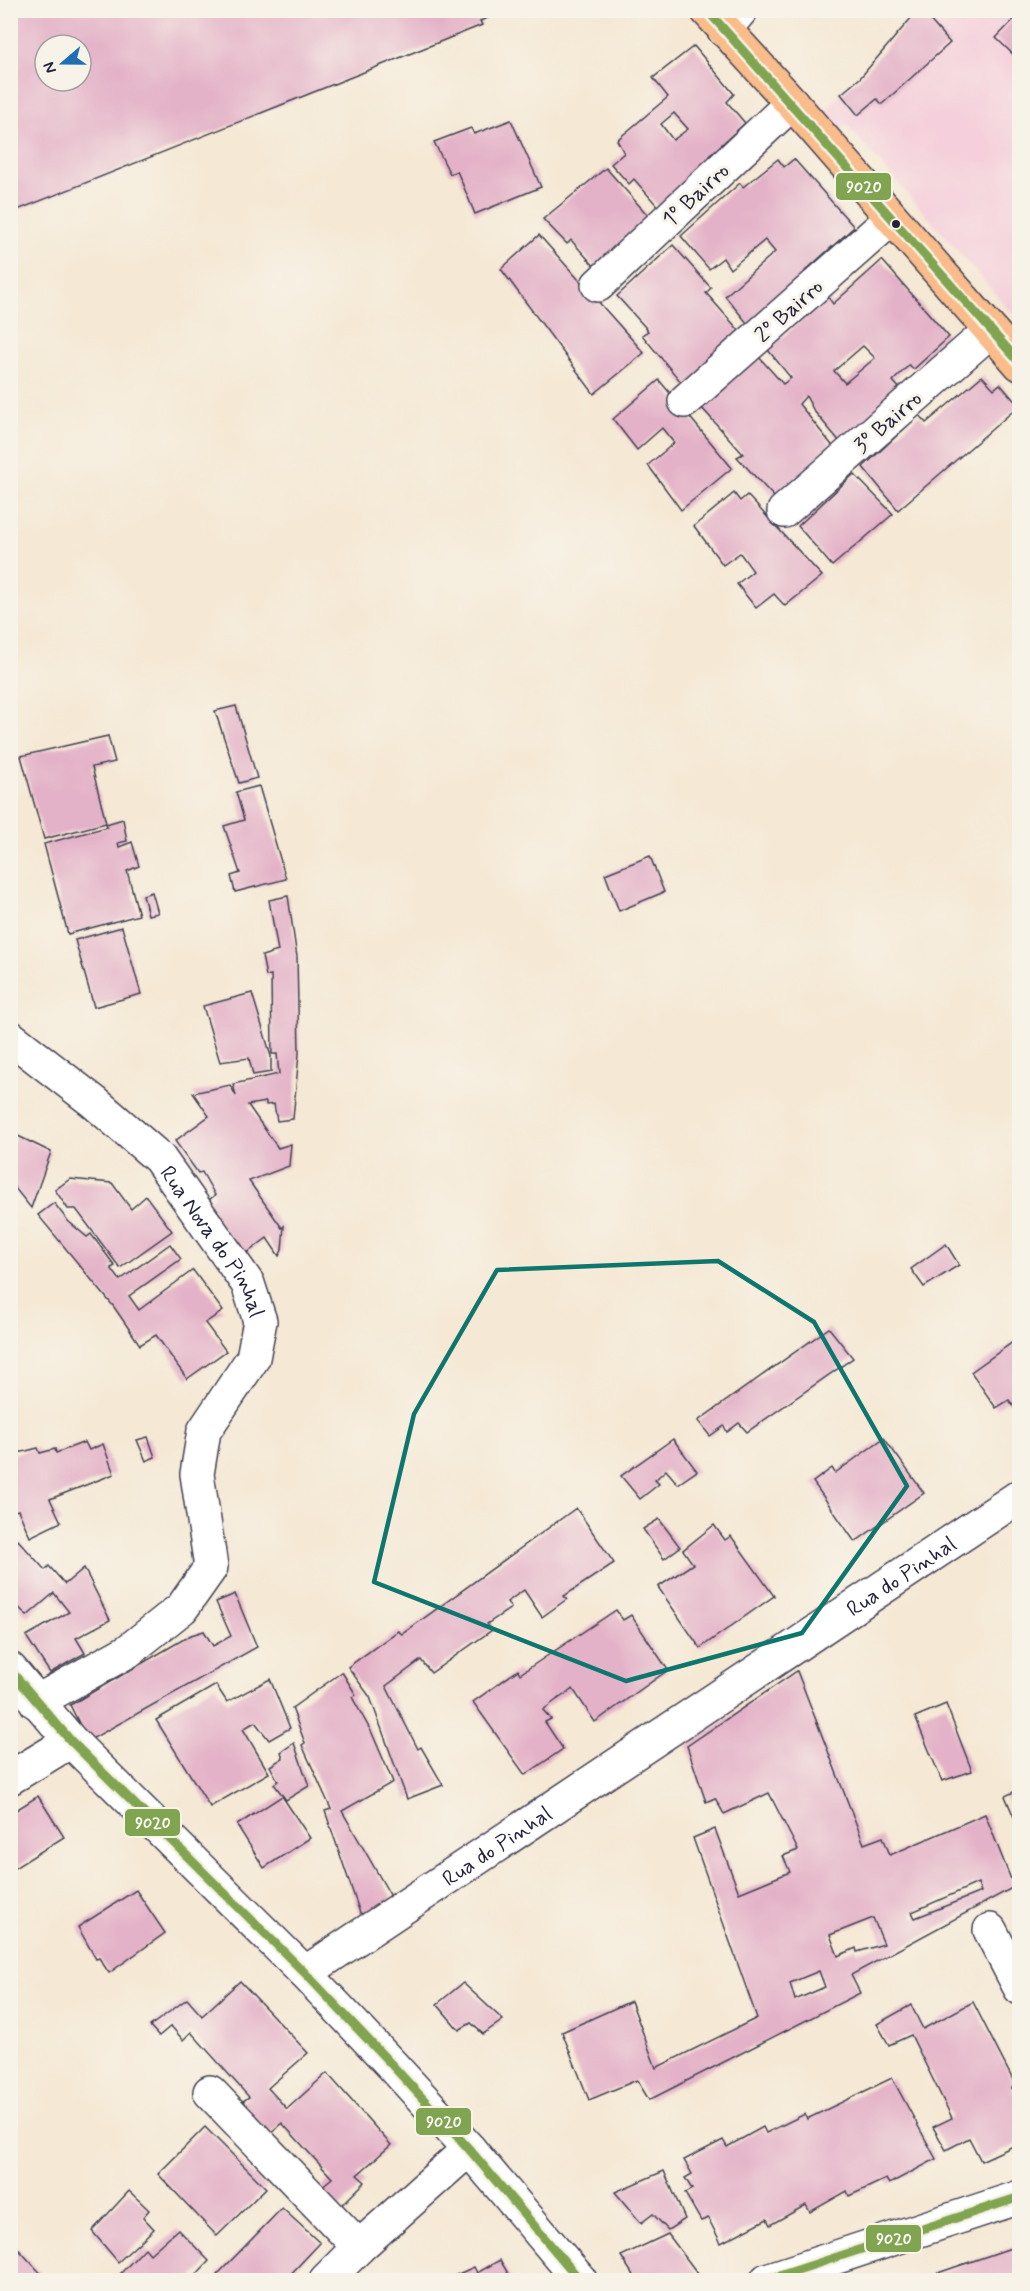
<svg xmlns="http://www.w3.org/2000/svg" width="1030" height="2291" font-family="Mynerve,sans-serif">
  <style>
    .built { fill: #f5cfdb }
    .building { fill: #e4b2c8; fill-rule: evenodd }
    .lines { fill: none; stroke-linecap: round; stroke-linejoin: round }
    .minor-casing { stroke: #424052; stroke-width: 36 }
    .major-casing { stroke: #424052; stroke-width: 36 }
    .minor { stroke: #fff; stroke-width: 33 }
    .major { stroke: #f9bc8a; stroke-width: 33 }
    .bus-1-casing { stroke: #f7f3e8; stroke-width: 14 }
    .bus-1 { stroke: #80a450; stroke-width: 9 }
    .marked { fill: none; stroke: #0f766e; stroke-width: 4.5; stroke-linejoin: round }
    .bus-dot { fill: #22223b; stroke: #f7f3e8; stroke-width: 2 }
    .labels { text-anchor: middle; stroke-width: 6; stroke-linejoin: round; paint-order: stroke }
    .street-label { font-size: 22px; fill: #22223b; stroke: #f7f3e8 }
    .line-badge { stroke: #f7f3e8; stroke-width: 2 }
    .badge-label { font-size: 16px; text-anchor: middle; font-weight: bold; fill: #fff }
  </style>
  <rect width="100%" height="100%" fill="#f7f3e8"/>
  <filter id="ink" filterUnits="userSpaceOnUse"><feTurbulence type="fractalNoise" baseFrequency=".0167" numOctaves="2"/><feDisplacementMap in="SourceGraphic" scale="12" xChannelSelector="R" yChannelSelector="G"/><feConvolveMatrix kernelMatrix="1 2 1 2 8 2 1 2 1" color-interpolation-filters="sRGB"/></filter>
  <filter id="wash" filterUnits="userSpaceOnUse"><feTurbulence type="fractalNoise" baseFrequency=".008" numOctaves="4" result="noise"/><feDisplacementMap in="SourceGraphic" scale="24" xChannelSelector="R" yChannelSelector="G"/><feGaussianBlur stdDeviation="1.35" result="paint"/><feColorMatrix in="noise" values="0 0 0 0 0 0 0 0 0 0 0 0 0 0 0 0 0 1.4 0 .05"/><feComposite in="paint" operator="in"/></filter>
  <g filter="url(#wash)">
    <rect width="100%" height="100%" fill="#f5e8d4"/>
    <polygon class="built" points="918,11 1019,11 1019,321 847,125 838,132 822,114 841,94 858,115 877,99 860,78"/>
    <g id="blocks">
      <g class="building">
        <path d="M10,10H506V11L480,21L482,25L10,213ZM45,45H81V81H45Z"/>
        <polygon points="918,10 921,10 950,43 882,104 877,99 858,115 841,94 860,78"/>
        <polygon points="1020,13 1020,61 996,38"/>
        <path d="M694,46L734,94L727,102L745,123L710,155L717,163L660,209L634,179L629,184L611,164L624,153L617,140L668,97L653,78ZM674,113L688,129L673,140L661,124Z"/>
        <polygon points="511,120 541,187 475,214 457,171 450,174 434,142 471,128 474,134"/>
        <polygon points="778,159 784,167 794,159 854,227 805,271 812,278 752,329 725,296 775,252 765,240 730,269 723,258 709,269 681,236 740,183 743,187"/>
        <polygon points="606,168 651,219 595,267 571,240 567,244 543,219"/>
        <polygon points="539,235 644,353 594,394 501,269"/>
        <polygon points="673,245 711,288 706,293 743,335 686,388 642,335 648,331 645,327 617,296"/>
        <path d="M882,260L949,337L914,369L909,365L893,381L901,390L841,443L814,411L806,396L799,404L835,449L776,499L737,457L743,454L702,408L758,356L783,384L791,378L768,350L828,297L833,304ZM863,346L875,358L845,383L834,371Z"/>
        <polygon points="982,376 994,389 1000,384 1019,406 898,510 863,467 919,415 926,423"/>
        <polygon points="659,380 732,468 681,510 648,465 674,443 662,428 637,450 613,419"/>
        <polygon points="854,474 893,514 832,566 798,526"/>
        <polygon points="734,493 740,501 747,495 822,576 785,606 774,594 756,608 737,584 753,571 740,553 723,565 694,526"/>
        <polygon points="236,706 257,778 239,783 215,711"/>
        <polygon points="108,736 115,762 92,767 106,823 44,839 21,756"/>
        <polygon points="259,786 286,879 235,892 231,876 240,873 224,826 244,820 236,792"/>
        <polygon points="123,819 127,841 118,843 119,847 132,842 139,866 127,871 139,915 68,934 44,844 107,827 106,824"/>
        <polygon points="650,856 664,892 619,911 605,874"/>
        <polygon points="152,892 158,913 148,915 143,895"/>
        <polygon points="288,896 297,957 299,1054 293,1119 277,1121 274,1104 266,1105 266,1102 248,1105 278,1148 291,1144 289,1166 249,1181 282,1228 284,1226 282,1250 279,1256 267,1238 243,1256 204,1204 215,1195 202,1172 198,1173 175,1141 209,1116 193,1093 230,1085 236,1096 233,1084 279,1074 277,1054 272,1054 271,975 266,976 262,956 278,951 269,900"/>
        <polygon points="122,927 141,994 94,1007 75,940"/>
        <polygon points="252,993 271,1056 271,1072 253,1075 249,1058 220,1062 203,1006"/>
        <polygon points="16,1135 51,1152 31,1208 10,1182 10,1148"/>
        <polygon points="70,1179 112,1183 131,1209 146,1196 172,1231 120,1268 76,1209 68,1209 55,1190"/>
        <polygon points="54,1203 68,1221 87,1237 91,1234 115,1266 111,1268 120,1280 170,1244 181,1259 129,1296 139,1310 193,1270 223,1311 205,1323 226,1351 187,1379 156,1335 140,1345 114,1307 38,1215"/>
        <polygon points="946,1244 959,1265 924,1287 911,1269"/>
        <polygon points="829,1328 853,1358 747,1432 739,1423 727,1432 724,1426 710,1436 698,1421"/>
        <polygon points="1020,1337 1020,1415 1009,1400 996,1408 971,1372"/>
        <polygon points="148,1437 155,1457 146,1461 137,1440"/>
        <polygon points="884,1438 924,1493 855,1542 813,1482 832,1468 835,1473"/>
        <polygon points="673,1439 697,1471 678,1484 666,1470 655,1480 659,1484 640,1499 621,1476"/>
        <polygon points="85,1442 89,1450 103,1444 114,1474 50,1499 61,1522 30,1537 18,1510 10,1513 10,1455 38,1448 40,1453 55,1449 56,1453"/>
        <polygon points="576,1508 614,1563 564,1596 567,1599 542,1617 524,1590 507,1602 511,1608 487,1624 492,1630 431,1673 421,1660 386,1686 418,1749 421,1747 443,1785 407,1799 370,1697 348,1667 398,1631 402,1634"/>
        <polygon points="659,1519 680,1547 664,1559 643,1529"/>
        <polygon points="714,1525 725,1540 731,1536 774,1596 700,1648 658,1587 693,1564 683,1550"/>
        <polygon points="18,1540 45,1570 49,1566 65,1584 84,1568 110,1620 76,1638 85,1653 50,1673 26,1636 69,1612 54,1593 27,1616 10,1598 10,1546"/>
        <polygon points="235,1594 257,1647 88,1741 70,1705 191,1635 204,1631 213,1646 231,1636 216,1602"/>
        <polygon points="616,1610 623,1620 631,1615 668,1670 595,1722 573,1689 555,1701 543,1710 551,1719 545,1722 563,1749 525,1775 473,1702 518,1670 520,1674"/>
        <path d="M797,1671L864,1844L883,1837L890,1855L985,1814L1014,1887L851,1975L860,1993L649,2100L637,2080L589,2100L562,2032L631,2001L656,2068L757,2018L693,1838L715,1829L739,1893L790,1872L783,1856L798,1850L769,1793L724,1814L715,1798L706,1802L687,1746ZM978,1883L981,1892L915,1918L912,1912ZM873,1918L884,1944L857,1952L856,1948L838,1956L830,1935ZM819,1971L825,1987L795,2000L790,1983Z"/>
        <polygon points="342,1672 356,1695 352,1697 372,1733 393,1782 342,1811 393,1900 368,1916 360,1913 325,1811 331,1809 302,1745 305,1743 292,1708"/>
        <polygon points="270,1679 290,1728 269,1740 255,1722 243,1729 269,1773 210,1807 156,1720 216,1685 227,1702"/>
        <polygon points="946,1704 972,1771 942,1781 915,1717"/>
        <polygon points="294,1743 309,1786 286,1800 274,1784 278,1781 270,1766 283,1758 281,1752"/>
        <polygon points="1020,1789 1020,1831 1005,1796"/>
        <polygon points="38,1796 64,1837 10,1871 10,1814"/>
        <polygon points="282,1796 310,1838 264,1868 237,1825"/>
        <polygon points="136,1890 165,1933 109,1973 99,1958 96,1959 78,1927"/>
        <polygon points="240,1981 308,2053 268,2088 287,2109 327,2073 391,2145 357,2175 365,2182 338,2209 320,2188 332,2178 282,2123 269,2134 240,2103 249,2097 191,2032 183,2040 171,2026 159,2036 150,2026 187,1999 202,2016"/>
        <polygon points="463,1983 503,2020 483,2034 471,2023 459,2030 437,2004"/>
        <polygon points="973,2002 1016,2086 1012,2088 1020,2103 1020,2143 981,2161 969,2138 946,2150 933,2127 952,2118 911,2035 889,2045 877,2024 911,2005 923,2029"/>
        <polygon points="892,2078 936,2159 889,2184 886,2179 849,2196 847,2191 810,2212 806,2205 770,2225 767,2219 721,2243 708,2218 701,2221 685,2193 692,2189 685,2178 692,2174 684,2160 723,2140 727,2147 763,2127 766,2133 805,2114 807,2119"/>
        <polygon points="205,2127 266,2188 217,2236 158,2174"/>
        <polygon points="664,2171 685,2219 668,2230 653,2214 641,2223 615,2192"/>
        <polygon points="129,2191 149,2210 143,2217 154,2229 118,2262 92,2231"/>
        <polygon points="282,2208 320,2243 285,2280 222,2280 217,2275"/>
        <polygon points="178,2229 209,2261 191,2280 125,2280 120,2274 145,2248 150,2254"/>
        <polygon points="668,2234 698,2274 684,2280 679,2277 673,2280 636,2280 621,2256"/>
        <polygon points="10,2240 47,2280 10,2280"/>
        <polygon points="1014,2247 1020,2262 1020,2280 923,2278"/>
        <polygon points="500,2260 512,2280 445,2280 474,2267 477,2273"/>
      </g>
    </g>
  </g>
  <g filter="url(#ink)">
    <use href="#blocks" fill-opacity="0" stroke="#424052" stroke-width="1.5"/>
    <g class="lines">
      <g class="minor-casing">
        <g id="minor">
          <polyline points="724,30 741,10"/>
          <polyline points="598,285 792,103"/>
          <polyline points="685,401 892,218"/>
          <polyline points="784,511 990,331"/>
          <path id="s1" d="M10,1037L94,1102L159,1158L248,1284L260,1321L253,1358L204,1431L197,1474L211,1567L182,1608L128,1651L36,1702"/>
          <polyline points="10,1669 71,1741 305,1973 392,2065 469,2149 580,2280"/>
          <polyline points="10,1778 71,1741"/>
          <polyline points="990,1930 1020,1988"/>
          <path id="s2" d="M305,1973L1020,1496"/>
          <polyline points="210,2092 359,2247"/>
          <polyline points="326,2280 359,2247 469,2149"/>
          <polyline points="767,2280 1020,2197"/>
        </g>
      </g>
      <g class="major-casing">
        <polyline id="major" points="707,10 792,103 1020,364"/>
      </g>
      <use href="#minor" class="minor"/>
      <use href="#major" class="major"/>
      <g class="bus-1-casing">
        <g id="bus-1">
          <polyline points="707,10 1020,363"/>
          <polyline points="10,1670 71,1741 305,1973 392,2065 469,2149 580,2280"/>
          <polyline points="767,2280 1020,2197"/>
        </g>
      </g>
      <use href="#bus-1" class="bus-1"/>
    </g>
  </g>
  <path class="marked" d="M718,1261L814,1322L907,1486L802,1633L626,1681L374,1582L414,1414L497,1270Z"/>
  <circle class="bus-dot" cx="896" cy="224" r="5"/>
  <g class="labels">
    <g class="street-label">
      <text transform="translate(695 194) rotate(-43)" y="8">1º Bairro</text>
      <text transform="translate(788 310) rotate(-42)" y="8">2º Bairro</text>
      <text transform="translate(887 421) rotate(-41)" y="8">3º Bairro</text>
      <text dy="8" stroke="none"><textPath href="#s1" startOffset="292">Rua Nova do Pinhal</textPath></text>
      <text dy="8" stroke="none"><textPath href="#s2" startOffset="716">Rua do Pinhal</textPath></text>
      <text dy="8" stroke="none"><textPath href="#s2" startOffset="230">Rua do Pinhal</textPath></text>
    </g>
  </g>
  <g class="line-badge">
    <rect x="835" y="172" width="57" height="29" rx="6" fill="#80a450"/>
    <rect x="124" y="1808" width="57" height="29" rx="6" fill="#80a450"/>
    <rect x="415" y="2107" width="57" height="29" rx="6" fill="#80a450"/>
    <rect x="865" y="2224" width="57" height="29" rx="6" fill="#80a450"/>
  </g>
  <g class="badge-label">
    <text x="864" y="192">9020</text>
    <text x="153" y="1828">9020</text>
    <text x="444" y="2127">9020</text>
    <text x="894" y="2244">9020</text>
  </g>
  <rect width="1030" height="2291" fill="none" stroke="#f7f3e8" stroke-width="36"/>
  <g transform="translate(63 63) rotate(250)"><circle r="28" fill="#f7f3e8" stroke="#a29fa3" stroke-width="1.5"/>
  <path d="M0-4.5L10 22L0 15L-10 22Z" fill="#1f6fb2"/>
  <text y="-9" font-size="16" font-weight="bold" text-anchor="middle" fill="#22223b">N</text>
  </g>
</svg>
